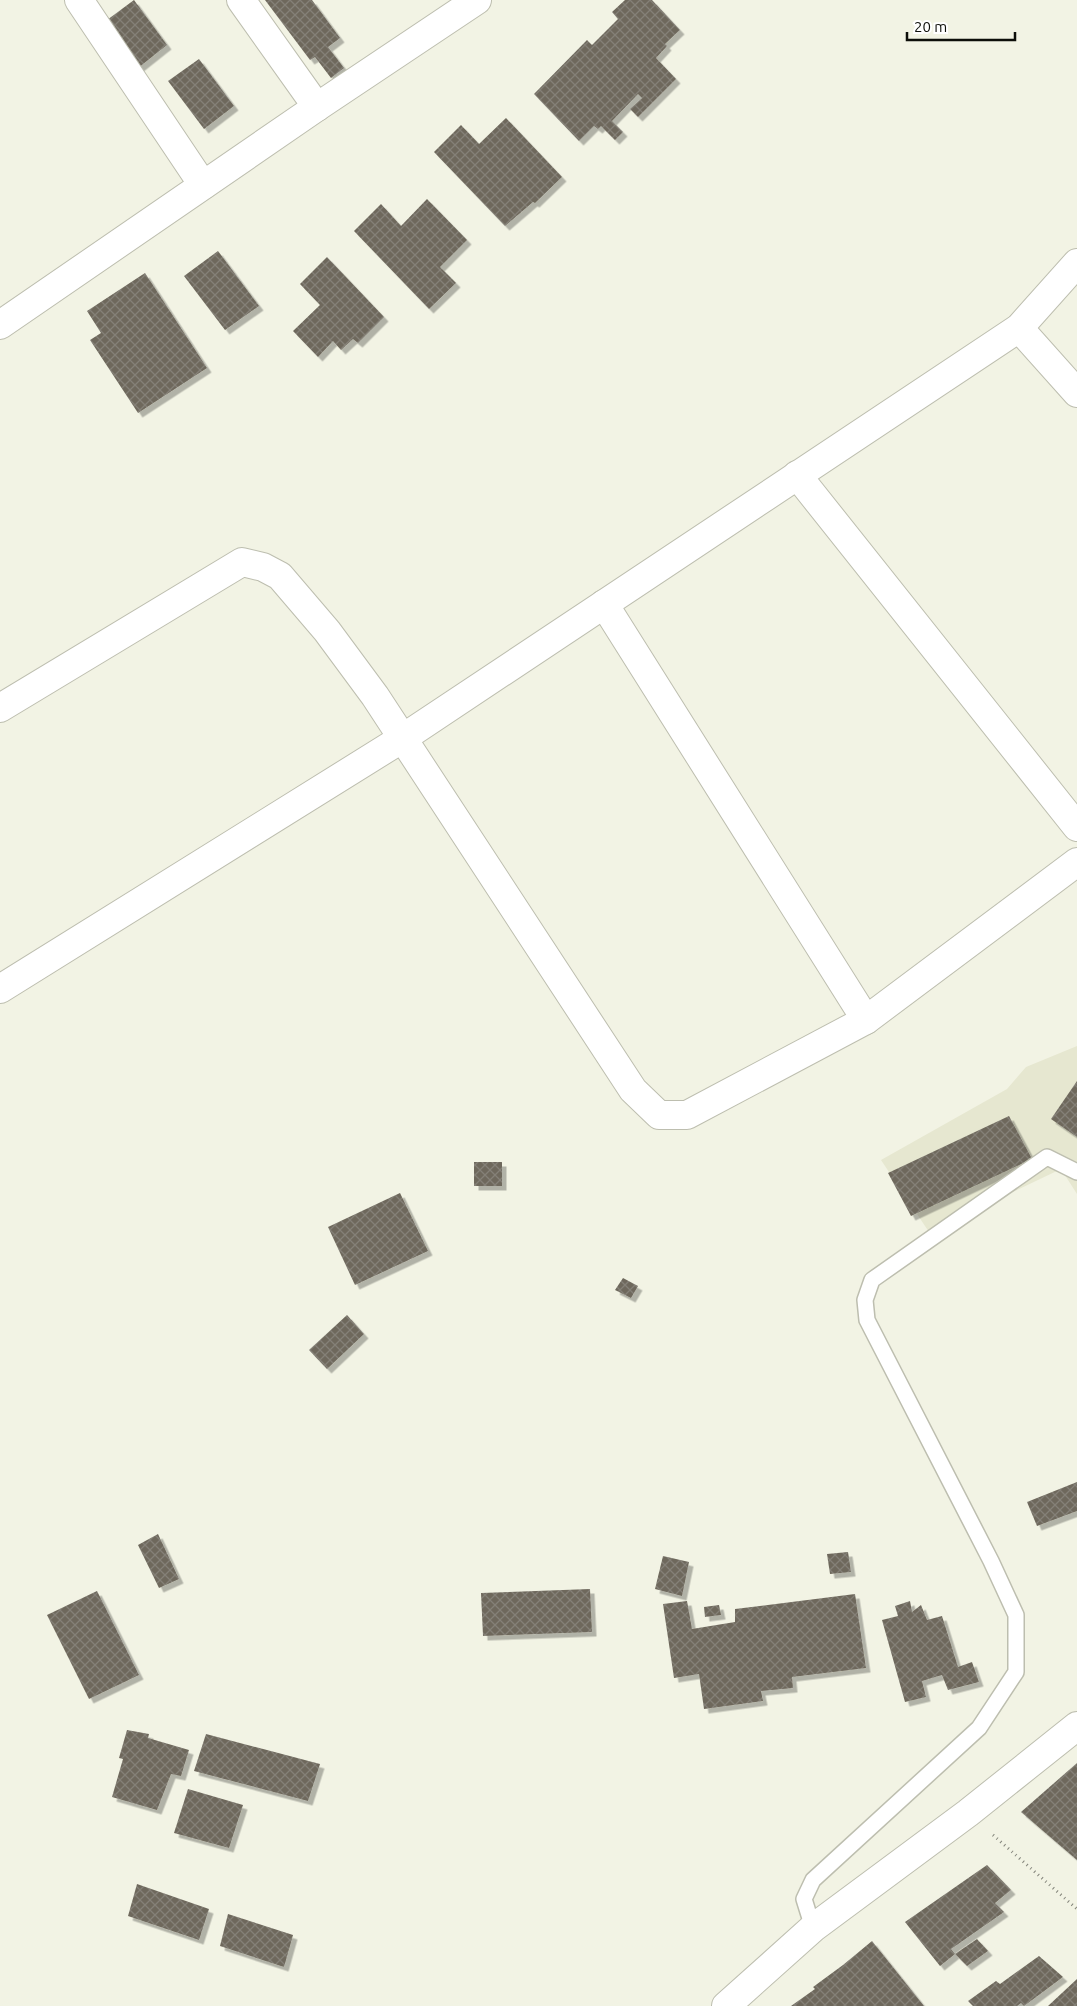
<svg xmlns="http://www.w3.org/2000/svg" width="1077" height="2006" font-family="Ubuntu,sans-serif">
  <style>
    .built { fill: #e6e7d0 }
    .building { fill: url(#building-cross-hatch); filter: url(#shadow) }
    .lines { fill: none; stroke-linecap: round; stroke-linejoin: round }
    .service-casing { stroke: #bdbeaf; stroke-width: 18 }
    .minor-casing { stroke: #bdbeaf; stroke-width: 30 }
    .path { stroke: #84857b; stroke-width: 3; stroke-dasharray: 1 4; stroke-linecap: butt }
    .service { stroke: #fff; stroke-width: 15 }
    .minor { stroke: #fff; stroke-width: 28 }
  </style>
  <defs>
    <pattern id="building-cross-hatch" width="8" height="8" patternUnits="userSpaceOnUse" patternTransform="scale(1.25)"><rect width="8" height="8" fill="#6e685c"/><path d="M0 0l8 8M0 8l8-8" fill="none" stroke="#848077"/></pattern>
    <filter id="shadow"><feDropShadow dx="4.5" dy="4.5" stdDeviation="0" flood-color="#0004"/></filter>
  </defs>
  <rect width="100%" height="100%" fill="#f2f3e4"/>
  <polygon class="built" points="1077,1046 1077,1194 1061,1169 929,1232 881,1160 1007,1089 1026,1067"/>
  <g class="building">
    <polygon points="134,0 167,45 138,68 103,23"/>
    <polygon points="265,0 312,0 340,38 328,47 344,68 331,78 315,57 310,60"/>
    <polygon points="625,0 652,0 680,30 665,44 667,46 656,58 676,79 638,117 630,109 642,98 638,94 612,121 623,132 615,140 601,126 598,129 594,126 579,141 534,94 587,40 592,45 618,19 612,12"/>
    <polygon points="199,59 234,106 204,129 168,81"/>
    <polygon points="506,118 562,177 535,203 533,202 505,226 434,152 461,125 479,144"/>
    <polygon points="427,199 467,240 440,267 456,283 429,309 354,231 381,204 401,226"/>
    <polygon points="218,251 259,306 225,330 184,276"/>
    <polygon points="327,257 384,317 358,343 353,339 341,350 333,341 318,357 293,331 320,305 300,284"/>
    <polygon points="145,273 207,368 138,413 90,340 101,333 87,311"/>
    <polygon points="1077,1081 1077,1137 1051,1119"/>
    <polygon points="1009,1116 1032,1159 911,1216 888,1173"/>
    <rect x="474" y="1162" width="28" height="24"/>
    <polygon points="400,1193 428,1251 355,1285 328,1227"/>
    <polygon points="623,1278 638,1286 631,1298 615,1290"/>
    <polygon points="347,1315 364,1334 327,1369 309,1350"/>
    <polygon points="1077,1482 1077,1511 1037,1526 1027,1502"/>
    <polygon points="158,1534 179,1579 159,1588 138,1545"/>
    <polygon points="848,1552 851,1572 830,1574 827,1554"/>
    <polygon points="663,1556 689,1562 682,1596 655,1589"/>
    <polygon points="590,1589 592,1632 483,1636 481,1593"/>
    <polygon points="97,1591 139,1675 89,1699 47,1615"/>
    <polygon points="855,1594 866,1668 792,1677 793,1688 761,1691 763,1701 704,1709 699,1674 674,1678 663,1604 687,1601 692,1629 735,1622 735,1609"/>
    <polygon points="910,1601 912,1612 921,1605 927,1620 942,1616 958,1667 972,1662 979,1682 948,1690 942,1675 922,1681 926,1697 905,1702 882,1620 898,1616 895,1606"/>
    <polygon points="719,1605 721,1615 705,1617 704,1607"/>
    <polygon points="127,1730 149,1734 148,1738 189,1750 181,1776 171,1774 157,1810 112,1797 123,1759 119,1758"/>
    <polygon points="206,1734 320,1764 308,1801 194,1771"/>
    <polygon points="1077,1763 1077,1860 1021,1812"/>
    <polygon points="188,1789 243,1805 229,1848 174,1833"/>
    <polygon points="987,1865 1011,1890 995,1903 1004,1912 951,1949 955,1954 940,1966 905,1922"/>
    <polygon points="137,1884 209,1909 199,1940 128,1916"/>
    <polygon points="228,1914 293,1935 284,1967 220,1946"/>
    <polygon points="977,1939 988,1951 967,1966 955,1954"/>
    <polygon points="872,1941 924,2006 791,2006 815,1989 813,1987 843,1965"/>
    <polygon points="1039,1956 1063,1977 1024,2006 1021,2003 1017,2006 973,2006 968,2001 996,1981 1000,1984"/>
    <polygon points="1077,1979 1077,2006 1048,2006"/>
  </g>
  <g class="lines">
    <g class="service-casing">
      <polyline id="service" points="813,1928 804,1899 813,1880 979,1728 1016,1672 1016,1615 991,1561 867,1320 865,1300 872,1280 1047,1157 1077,1172"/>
    </g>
    <g class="minor-casing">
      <g id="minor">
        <polyline points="79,0 203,185"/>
        <polyline points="241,0 317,107"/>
        <polyline points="0,325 317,107 477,0"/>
        <polyline points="1019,328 1077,393"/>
        <polyline points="797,475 1077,827"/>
        <polyline points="604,604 866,1020"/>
        <polyline points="0,708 242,562 263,567 280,576 327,631 375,696 633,1090 659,1115 687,1115 866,1020 1077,862"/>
        <polyline points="0,989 403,738 1019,328 1077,263"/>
        <polyline points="726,2006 813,1928 968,1813 1077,1726"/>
      </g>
    </g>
    <polyline class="path" points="993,1835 1077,1909"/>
    <use href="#service" class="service"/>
    <use href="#minor" class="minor"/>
  </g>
  <path d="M907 32v8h108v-8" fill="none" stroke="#0d0e09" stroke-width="2.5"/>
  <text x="914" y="32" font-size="15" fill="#0d0e09" stroke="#ffffff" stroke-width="4" paint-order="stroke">20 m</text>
</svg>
